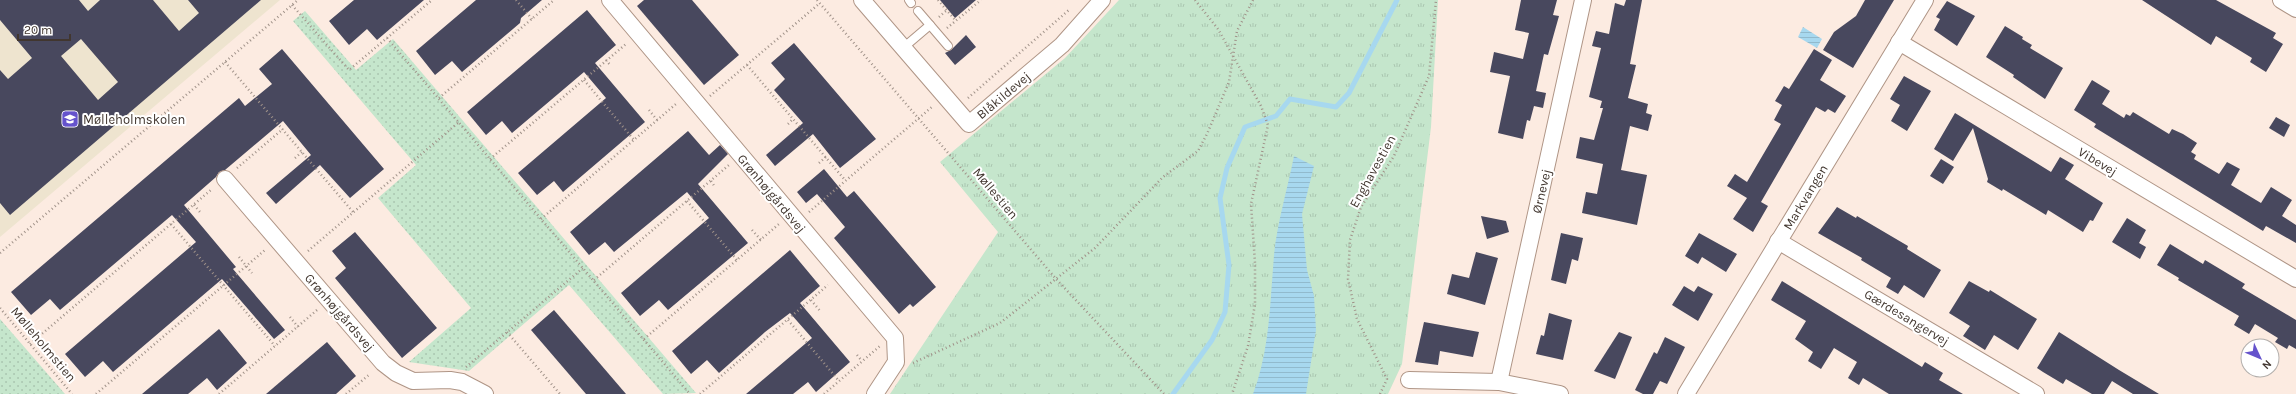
<svg xmlns="http://www.w3.org/2000/svg" width="2296" height="394" font-family="Karla,sans-serif">
  <style>
    .education { fill: #eee4cf }
    .grass { fill: url(#grass-dots) }
    .park { fill: url(#park-tufts) }
    .water { fill: url(#water-rules) }
    .lines { fill: none; stroke-linecap: round; stroke-linejoin: round }
    .stream { stroke: #a7d8ef; stroke-width: 5 }
    .building { fill: #48485e; fill-rule: evenodd }
    .lane-casing { stroke: #af9586; stroke-width: 10 }
    .street-casing { stroke: #af9586; stroke-width: 18 }
    .path { stroke: #a09289; stroke-width: 2.5; stroke-dasharray: 1 3; stroke-linecap: butt }
    .lane { stroke: #fff; stroke-width: 8 }
    .street { stroke: #fff; stroke-width: 16 }
    .labels { text-anchor: middle; stroke-width: 4; stroke-linejoin: round; paint-order: stroke }
    .street-label { font-size: 13px; fill: #41362f; stroke: #fff }
    .poi-label { font-size: 13px; fill: #41362f; stroke: #fff; text-anchor: start }
  </style>
  <defs>
    <pattern id="grass-dots" width="8" height="8" patternUnits="userSpaceOnUse"><rect width="8" height="8" fill="#c5e6cc"/><path d="M2 2h.1M6 6h.1" fill="none" stroke="#aac6b0" stroke-width="1.8" stroke-linecap="round"/></pattern>
    <pattern id="park-tufts" width="24" height="20" patternUnits="userSpaceOnUse"><rect width="24" height="20" fill="#c5e6cc"/><path d="M3 7l-1-3M5 7V3M7 7l1-3M15 17l-1-3M17 17v-4M19 17l1-3" fill="none" stroke="#aac6b0"/></pattern>
    <pattern id="water-rules" width="6" height="5" patternUnits="userSpaceOnUse"><rect width="6" height="5" fill="#a7d8ef"/><path d="M0 2.5h6" fill="none" stroke="#91bacd"/></pattern>
  </defs>
  <rect width="100%" height="100%" fill="#fcebe1"/>
  <polygon class="education" points="0,0 280,0 0,237"/>
  <g class="grass">
    <polygon points="305,11 356,70 393,39 696,393 663,394 569,285 469,371 409,362 471,308 378,198 416,165 293,21"/>
    <polygon points="0,319 65,394 0,394"/>
  </g>
  <polygon class="park" points="1119,0 1438,0 1431,127 1402,364 1388,394 890,394 998,232 940,162 1065,58"/>
  <g class="water">
    <polygon points="1803,27 1822,39 1817,48 1798,37"/>
    <path d="M1294,156L1314,166L1302,214L1307,270L1314,296L1316,330L1306,394H1253C1270,349 1270,302 1274,255C1277,223 1288,187 1294,156Z"/>
  </g>
  <g class="lines">
    <polyline class="stream" points="1173,394 1212,340 1225,312 1229,265 1220,198 1227,168 1245,127 1276,116 1290,99 1336,107 1349,93 1397,0"/>
  </g>
  <g class="building">
    <path d="M0,0H79L88,11L100,0H153L179,31L199,13L188,0H261L10,215L0,203V70L8,79L32,58L0,20ZM81,39L118,82L98,100L61,56Z"/>
    <polygon points="354,0 424,0 377,40 367,29 349,45 329,21"/>
    <polygon points="476,0 542,0 521,18 520,23 462,72 452,61 435,75 416,51"/>
    <polygon points="644,0 692,0 739,55 704,85 637,6"/>
    <polygon points="940,0 976,0 955,18"/>
    <polygon points="1521,0 1557,0 1553,15 1559,16 1548,55 1544,54 1536,91 1546,93 1543,108 1534,106 1530,121 1527,120 1523,139 1498,133 1510,76 1490,72 1494,52 1523,59 1529,33 1515,30"/>
    <polygon points="1626,0 1642,0 1630,64 1636,65 1628,98 1648,104 1646,113 1652,115 1648,131 1630,126 1621,170 1647,175 1637,225 1582,213 1586,192 1597,194 1603,164 1576,158 1580,137 1594,140 1603,108 1600,108 1602,101 1589,97 1601,48 1592,46 1596,31 1609,34 1615,3 1624,6"/>
    <polygon points="1865,0 1894,0 1853,68 1823,50 1834,32 1856,16"/>
    <polygon points="2142,0 2216,0 2276,33 2273,38 2283,44 2266,72 2250,62 2252,58 2216,36 2211,45"/>
    <polygon points="1947,1 1975,16 1957,46 1934,30 1940,19 1936,17"/>
    <polygon points="587,10 616,45 595,63 645,122 563,192 554,181 537,195 518,173 606,98 584,72 512,133 502,121 486,135 467,112"/>
    <polygon points="2005,26 2023,37 2022,39 2032,45 2030,48 2063,68 2045,99 2013,77 2014,75 1986,57"/>
    <polygon points="966,35 976,47 955,65 945,53 951,50"/>
    <polygon points="794,43 876,139 840,168 813,134 775,166 766,155 803,123 774,90 785,79 771,63"/>
    <polygon points="282,49 384,169 350,198 320,165 276,204 266,193 311,155 283,121 225,170 219,172 216,177 184,205 236,267 233,269 285,330 274,339 222,279 113,372 103,361 85,377 65,354 196,242 172,215 60,310 50,299 31,315 11,292 239,98 245,106 272,84 259,69"/>
    <polygon points="1814,49 1832,60 1820,80 1846,96 1835,113 1828,109 1825,112 1816,107 1761,202 1768,206 1753,232 1733,219 1747,198 1727,186 1735,174 1747,182 1781,124 1774,120 1782,105 1775,101 1784,86 1789,89"/>
    <polygon points="1904,76 1931,91 1907,131 1891,121 1900,105 1890,99"/>
    <polygon points="2092,80 2110,91 2102,104 2124,118 2126,114 2130,116 2133,112 2169,134 2172,129 2183,134 2197,143 2191,152 2196,155 2194,159 2219,174 2227,162 2240,169 2231,185 2261,203 2271,187 2292,200 2282,216 2296,225 2296,243 2266,226 2263,231 2094,127 2096,124 2074,110"/>
    <polygon points="1955,113 2051,172 2060,157 2074,165 2065,179 2103,203 2093,221 2090,220 2083,232 2048,210 2046,215 2003,189 2002,191 1987,182 1988,179 1973,128 1953,161 1934,149"/>
    <polygon points="2276,117 2290,125 2284,137 2269,128"/>
    <polygon points="688,131 709,155 720,145 728,154 698,184 748,243 668,310 659,300 640,316 621,293 709,218 687,192 614,252 605,242 589,255 570,232"/>
    <polygon points="1941,159 1954,167 1943,184 1930,176"/>
    <polygon points="824,169 847,197 854,191 936,287 913,307 910,304 899,314 834,238 845,227 817,194 806,203 797,192"/>
    <polygon points="1837,207 1856,218 1857,216 1908,246 1907,249 1941,270 1924,298 1904,285 1898,294 1886,287 1891,278 1861,260 1862,258 1818,233"/>
    <polygon points="1481,216 1506,221 1509,232 1487,239"/>
    <polygon points="2127,218 2146,230 2139,243 2146,247 2140,259 2112,242"/>
    <polygon points="355,232 437,328 402,358 335,278 346,268 332,251"/>
    <polygon points="1561,233 1583,238 1578,261 1572,259 1566,284 1551,280"/>
    <polygon points="1699,233 1737,254 1726,272 1702,257 1698,264 1685,256"/>
    <polygon points="2170,244 2203,264 2205,260 2245,284 2242,288 2296,320 2296,349 2289,345 2287,349 2275,342 2278,338 2255,324 2249,334 2234,325 2239,316 2178,280 2179,278 2157,265"/>
    <polygon points="790,250 820,286 800,303 850,362 816,392 808,382 793,394 746,394 812,338 790,313 765,332 719,373 707,360 691,374 672,351"/>
    <polygon points="1476,252 1498,258 1485,305 1447,294 1452,274 1469,278"/>
    <polygon points="1782,281 1922,367 1925,362 1943,373 1939,380 1963,394 1889,394 1863,378 1859,385 1848,378 1857,362 1834,348 1821,369 1808,361 1813,352 1795,339 1806,321 1771,300"/>
    <polygon points="1969,281 1989,292 1990,290 2037,319 2018,350 1994,335 1985,350 1963,336 1970,326 1949,313"/>
    <polygon points="1684,286 1694,292 1698,286 1713,294 1698,321 1672,305"/>
    <polygon points="554,310 626,394 586,394 531,330"/>
    <polygon points="1549,313 1572,320 1563,360 1536,354 1541,335 1544,336"/>
    <polygon points="1424,322 1479,332 1473,357 1440,351 1438,365 1415,362"/>
    <polygon points="219,329 247,363 217,390 207,378 188,394 142,394"/>
    <polygon points="1619,332 1632,337 1615,379 1594,371"/>
    <polygon points="2059,332 2119,370 2159,394 2133,394 2112,381 2104,394 2092,394 2066,379 2063,384 2043,372 2037,368"/>
    <polygon points="1665,337 1685,347 1667,384 1660,381 1653,394 1643,394 1635,390 1654,352 1657,354"/>
    <polygon points="327,342 356,376 336,394 266,394"/>
  </g>
  <g class="lines">
    <g class="lane-casing">
      <g id="lane">
        <polyline points="909,0 911,3"/>
        <polyline points="918,11 948,46"/>
        <polyline points="903,48 930,25"/>
      </g>
    </g>
    <g class="street-casing">
      <g id="street">
        <polyline points="610,0 895,338 896,362 875,394"/>
        <polyline points="862,0 969,124 1062,45 1102,0"/>
        <polyline points="2281,0 2296,9"/>
        <polyline points="1899,42 2296,279"/>
        <polyline points="225,179 383,363 396,373 413,381 450,380 462,382 485,394"/>
        <polyline points="1778,241 2036,394"/>
        <polyline points="1409,380 1499,382 1560,394"/>
        <polyline points="1499,382 1583,0"/>
        <polyline points="1686,394 1925,0"/>
      </g>
    </g>
    <g class="path">
      <polyline points="516,0 532,19"/>
      <polyline points="817,0 1057,280 1164,394"/>
      <polyline points="938,0 956,21"/>
      <polyline points="1195,0 1218,29 1261,106 1268,125 1251,204 1255,263 1255,304 1248,346 1232,394"/>
      <polyline points="292,5 349,70 432,0"/>
      <polyline points="939,17 947,10"/>
      <polyline points="947,28 981,0"/>
      <polyline points="387,38 690,394"/>
      <polyline points="606,60 611,66"/>
      <polyline points="225,62 353,212"/>
      <polyline points="747,65 845,180"/>
      <polyline points="584,80 634,140"/>
      <polyline points="710,96 820,3"/>
      <polyline points="439,98 554,0"/>
      <polyline points="968,98 1070,9"/>
      <polyline points="649,110 657,120"/>
      <polyline points="788,124 793,119"/>
      <polyline points="295,158 302,152"/>
      <polyline points="490,159 626,44"/>
      <polyline points="819,163 826,157"/>
      <polyline points="237,168 283,129"/>
      <polyline points="711,181 715,187"/>
      <polyline points="687,201 737,260"/>
      <polyline points="194,205 200,212"/>
      <polyline points="809,212 933,106"/>
      <polyline points="541,219 676,104"/>
      <polyline points="171,224 275,346"/>
      <polyline points="752,230 761,240"/>
      <polyline points="308,251 459,122"/>
      <polyline points="0,253 298,0"/>
      <polyline points="239,257 252,273"/>
      <polyline points="594,280 729,165"/>
      <polyline points="811,300 821,312"/>
      <polyline points="0,308 72,394"/>
      <polyline points="290,317 298,327"/>
      <polyline points="788,320 839,381"/>
      <polyline points="507,332 560,394"/>
      <polyline points="644,339 779,224"/>
      <polyline points="30,344 212,189"/>
      <polyline points="857,355 862,361"/>
      <polyline points="913,363 1000,323 1095,248 1163,177 1198,151 1207,134 1229,82 1237,31 1253,0"/>
      <polyline points="466,367 583,268"/>
      <polyline points="96,394 265,250"/>
      <polyline points="219,394 317,310"/>
      <polyline points="346,394 370,374"/>
      <polyline points="700,394 828,285"/>
      <polyline points="824,394 880,346"/>
      <polyline points="1380,394 1387,379 1357,319 1348,279 1350,240 1361,207 1394,156 1429,76 1436,0"/>
    </g>
    <use href="#lane" class="lane"/>
    <use href="#street" class="street"/>
  </g>
  <defs>
    <g id="school-square" transform="scale(0.9)"><rect x="-9" y="-9" width="18" height="18" rx="4" fill="#6553cc" stroke="#fff"/><path d="M0-5L7-2L0 1L-7-2ZM-4 1L0 2.5L4 1V4Q0 6-4 4Z" fill="#fff"/></g>
  </defs>
  <g fill-rule="evenodd">
    <use href="#school-square" x="70" y="119"/>
  </g>
  <g class="labels">
    <g class="street-label">
      <text transform="translate(1003 95) rotate(-40)" y="5">Blåkildevej</text>
      <text transform="translate(2098 161) rotate(31)" y="5">Vibevej</text>
      <text transform="translate(1372 171) rotate(-61)" y="5">Enghavestien</text>
      <text transform="translate(1541 191) rotate(-77)" y="5">Ørnevej</text>
      <text transform="translate(772 193) rotate(50)" y="5">Grønhøjgårdsvej</text>
      <text transform="translate(996 193) rotate(50)" y="5">Møllestien</text>
      <text transform="translate(1805 197) rotate(-59)" y="5">Markvangen</text>
      <text transform="translate(340 312) rotate(49)" y="5">Grønhøjgårdsvej</text>
      <text transform="translate(1907 317) rotate(31)" y="5">Gærdesangervej</text>
      <text transform="translate(44 344) rotate(50)" y="5">Mølleholmstien</text>
    </g>
    <g class="poi-label">
      <text x="83" y="124">Mølleholmskolen</text>
    </g>
  </g>
  <g transform="translate(2260 358) rotate(134)"><circle r="19" fill="#ffffff" stroke="#b3afac"/>
  <path d="M0-3L7 15L0 10L-7 15Z" fill="#6553cc"/>
  <text y="-6" font-size="11" font-weight="bold" text-anchor="middle" fill="#41362f">N</text>
  </g>
  <path d="M18 34v6h52v-6" fill="none" stroke="#41362f" stroke-width="2"/>
  <text x="24" y="34" font-size="12" fill="#41362f" stroke="#ffffff" stroke-width="3" paint-order="stroke">20 m</text>
</svg>
